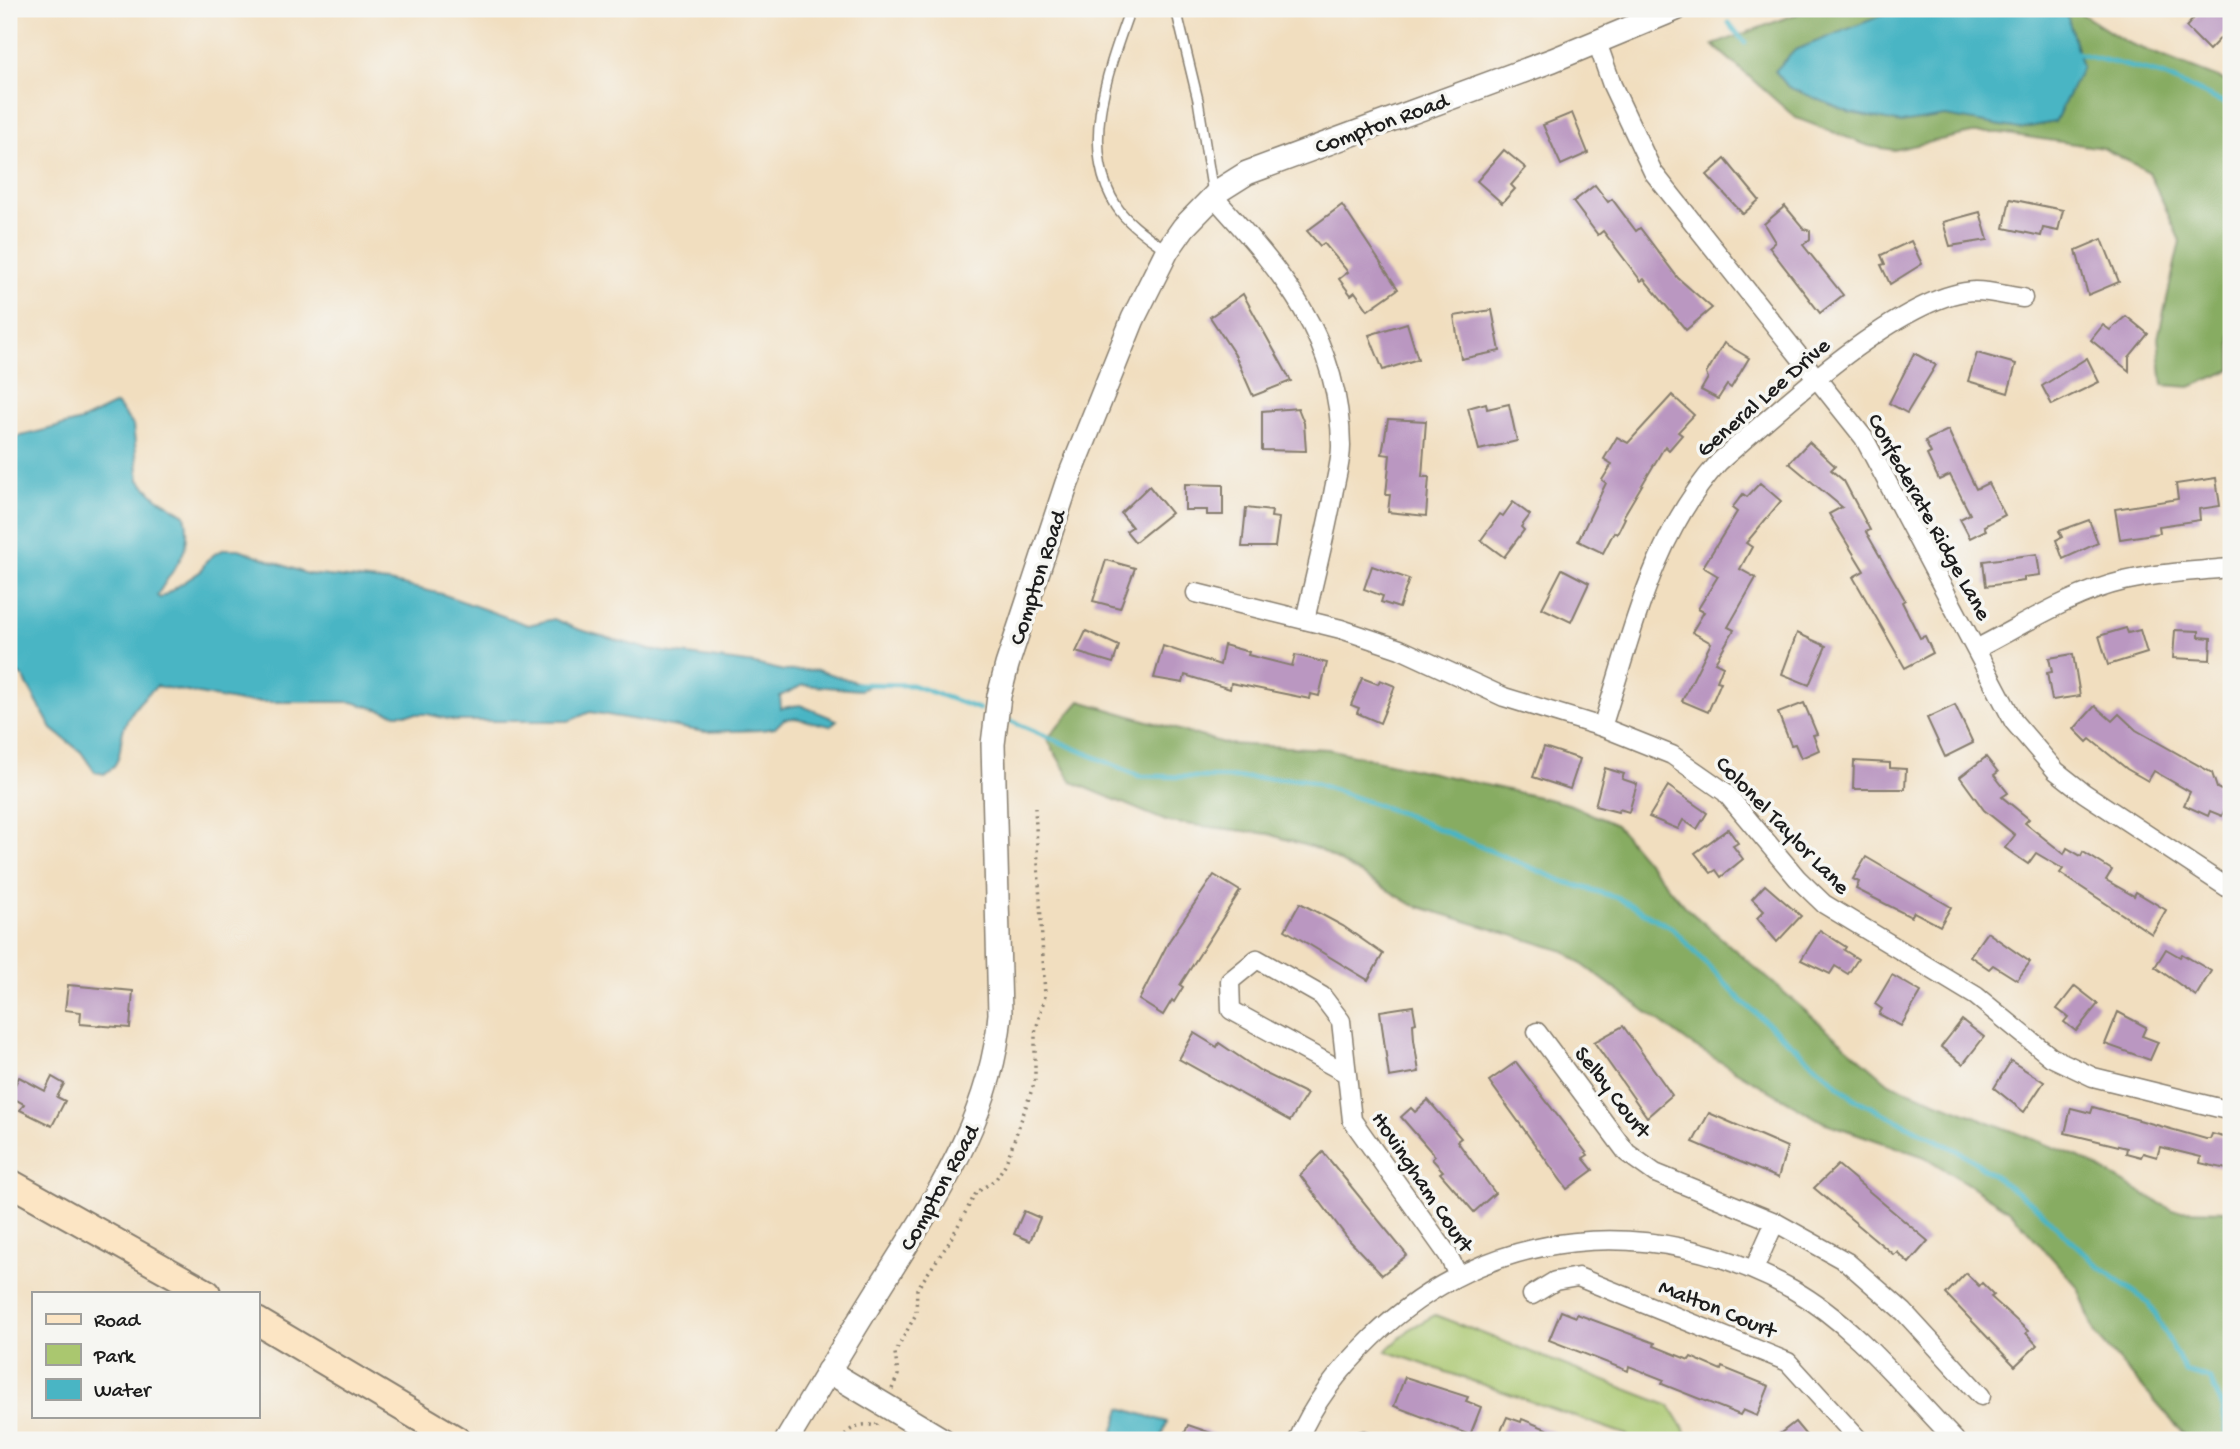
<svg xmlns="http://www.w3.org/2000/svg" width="2240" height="1449" font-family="'Gochi Hand',sans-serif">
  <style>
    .green { fill: #aac76f; stroke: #637246; stroke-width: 2 }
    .forest { fill: #87ac62; stroke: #52643f; stroke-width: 2 }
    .water { fill: #49b5c4; stroke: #326870; stroke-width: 2 }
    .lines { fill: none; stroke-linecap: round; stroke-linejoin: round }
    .stream { stroke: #49b5c4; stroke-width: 5 }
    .building { fill: #ba97c1 }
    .service-casing { stroke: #867d6e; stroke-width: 12 }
    .minor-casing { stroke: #867d6e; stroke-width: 21 }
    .tertiary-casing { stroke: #867d6e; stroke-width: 26 }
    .secondary-casing { stroke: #867d6e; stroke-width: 30 }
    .path { stroke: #867d6e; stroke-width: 3.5; stroke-dasharray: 2 5; stroke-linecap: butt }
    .service { stroke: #fff; stroke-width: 9 }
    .minor { stroke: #fff; stroke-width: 18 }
    .tertiary { stroke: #fff; stroke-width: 23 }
    .secondary { stroke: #fce5c4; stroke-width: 26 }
    .labels { text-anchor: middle; stroke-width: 7; stroke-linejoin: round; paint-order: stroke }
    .street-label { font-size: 23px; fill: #1c1c1c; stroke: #f6f6f2 }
  </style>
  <rect width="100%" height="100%" fill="#f6f6f2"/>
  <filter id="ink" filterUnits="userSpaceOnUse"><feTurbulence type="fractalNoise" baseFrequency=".0143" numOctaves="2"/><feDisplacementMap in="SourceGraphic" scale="14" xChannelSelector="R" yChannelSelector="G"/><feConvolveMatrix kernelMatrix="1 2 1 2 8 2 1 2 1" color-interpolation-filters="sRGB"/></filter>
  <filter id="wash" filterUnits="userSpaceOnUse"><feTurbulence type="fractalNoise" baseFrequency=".00686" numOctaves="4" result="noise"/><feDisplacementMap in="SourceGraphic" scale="28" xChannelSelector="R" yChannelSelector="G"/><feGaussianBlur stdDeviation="1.57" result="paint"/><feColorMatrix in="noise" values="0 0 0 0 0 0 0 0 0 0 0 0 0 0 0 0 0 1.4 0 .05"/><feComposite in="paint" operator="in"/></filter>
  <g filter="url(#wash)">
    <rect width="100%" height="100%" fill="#f1debf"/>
    <polygon class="green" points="1435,1315 1670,1406 1691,1440 1626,1440 1627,1435 1386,1351 1411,1328"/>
    <g class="forest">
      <polygon points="1810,9 2074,9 2126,42 2231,83 2231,370 2190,387 2163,385 2158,338 2180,241 2149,172 2103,148 2000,133 1972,133 1894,150 1869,146 1796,118 1713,45"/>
      <polygon points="1080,701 1227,744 1328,749 1569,804 1616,825 1684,906 1889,1083 2079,1157 2172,1210 2231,1211 2231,1440 2189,1440 2095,1334 2078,1287 2010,1211 1925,1157 1823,1122 1690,1044 1564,951 1413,905 1320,850 1269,834 1168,822 1072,782 1047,739"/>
    </g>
    <g class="water">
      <polygon points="1898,9 2058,9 2068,18 2082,67 2055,122 2019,129 1945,116 1901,123 1851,113 1788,87 1775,71 1795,50"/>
      <path d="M116,404L133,425L139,480L156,497L185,515C194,553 174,565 157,596L160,598L201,571L206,561L216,553L225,549H239L307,574L389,582L442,594L528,625L554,619L577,629L651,650L755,664L784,671L817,670L869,686L860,690L803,685L780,696L781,708L800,705L837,720L830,726L795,718L784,719L775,728L761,730L705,732L590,712L569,721H456L427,714H396L352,702H240L157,686C145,695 131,710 125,725C117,743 126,762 104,774L95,772L81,752L52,729L23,677L9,666V439L81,421Z"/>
      <polygon points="1121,1408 1167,1422 1161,1440 1111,1440"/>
    </g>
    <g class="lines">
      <g class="stream">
        <polyline points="1729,23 1745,43"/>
        <polyline points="2073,52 2162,75 2231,106"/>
        <polyline points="857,684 912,685 979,709"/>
        <polyline points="1011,721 1139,776 1303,779 1403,814 1565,882 1616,897 1672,928 1742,1001 1853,1098 1964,1154 2032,1203 2096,1264 2149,1303 2186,1372 2210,1379 2223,1408 2228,1440"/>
      </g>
    </g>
    <g id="blocks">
      <g class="building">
        <polygon points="2202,9 2218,9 2231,22 2231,27 2209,50 2186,27"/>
        <polygon points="1572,113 1588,153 1561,165 1543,125"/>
        <polygon points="1504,150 1526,168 1511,185 1515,189 1502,203 1477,181"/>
        <polygon points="1725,159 1759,200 1743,214 1707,175"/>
        <polygon points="1595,185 1608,202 1612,199 1636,231 1640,228 1678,278 1712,308 1686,330 1644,279 1641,281 1603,231 1598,235 1573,202"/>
        <polygon points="2010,199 2063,210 2058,231 2043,228 2041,236 2004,228"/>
        <polygon points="1342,205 1398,289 1368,310 1355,292 1351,295 1339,279 1348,272 1324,243 1320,246 1307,231"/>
        <polygon points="1785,206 1804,229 1810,231 1810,239 1803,245 1843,295 1820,313 1769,247 1775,242 1764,224"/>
        <polygon points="1980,212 1988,240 1950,246 1943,222"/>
        <polygon points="2102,239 2119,282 2088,295 2076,250"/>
        <polygon points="1911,241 1922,264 1890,284 1881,265 1885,264 1881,255"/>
        <polygon points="1243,294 1291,381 1253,396 1235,355 1210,317"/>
        <polygon points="1492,310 1500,351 1461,359 1454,316"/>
        <polygon points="2126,316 2148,334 2129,357 2129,371 2091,340 2103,325 2110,330"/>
        <polygon points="1407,323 1418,359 1383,370 1369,335"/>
        <polygon points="1724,343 1749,358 1731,388 1727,385 1718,399 1701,390 1708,378 1706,374"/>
        <polygon points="1914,353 1936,365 1907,413 1889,403"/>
        <polygon points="1977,353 2016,364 2008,393 1968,381"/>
        <polygon points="2087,358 2099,382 2052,405 2042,386"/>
        <polygon points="1672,395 1694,415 1678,432 1682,435 1669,450 1665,446 1623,517 1625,518 1617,534 1614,532 1603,553 1578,541 1606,483 1602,480 1612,464 1604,459 1617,437 1628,443"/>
        <polygon points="1486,403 1487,409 1509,404 1517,441 1479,450 1468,408"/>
        <polygon points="1298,408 1304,423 1306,451 1262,450 1262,411"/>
        <polygon points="1388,419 1426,421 1422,477 1429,477 1426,516 1388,512 1390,495 1386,495 1390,455 1382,454"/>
        <polygon points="1948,430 1976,489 1988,483 2005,515 1984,526 1986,530 1970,538 1960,519 1970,514 1950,475 1939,480 1927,455 1931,453 1925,441"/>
        <polygon points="1809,442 1835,466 1831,470 1844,481 1870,530 1866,532 1905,600 1902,602 1920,638 1925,636 1933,653 1905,668 1853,577 1864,571 1829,514 1842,507 1789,463"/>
        <polygon points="2216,478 2220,506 2199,509 2200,520 2159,526 2160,533 2120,539 2115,509 2178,499 2176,484"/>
        <polygon points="1760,483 1781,501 1746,543 1752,547 1740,569 1756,578 1728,627 1734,630 1715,662 1723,666 1717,681 1721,682 1708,712 1682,701 1711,643 1692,632 1704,612 1698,609 1718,576 1703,567 1737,512 1732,508 1743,494 1747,497"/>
        <polygon points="1185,484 1223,485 1223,515 1207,515 1207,510 1185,510"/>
        <polygon points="1149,486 1171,513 1135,542 1126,531 1132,527 1121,513"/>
        <polygon points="1513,502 1530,515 1521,527 1524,530 1504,557 1481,540 1500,514 1503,516"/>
        <polygon points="1246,508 1272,511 1271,517 1279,518 1275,547 1242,547"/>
        <polygon points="2089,520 2098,543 2063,559 2056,540 2062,537 2059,531"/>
        <polygon points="2037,554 2040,575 2024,577 2024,581 1986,586 1983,561"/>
        <polygon points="1106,560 1135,568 1120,608 1093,601"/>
        <polygon points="1372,566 1409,579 1399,608 1381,602 1383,596 1364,589"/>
        <polygon points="1562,569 1589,583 1571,622 1542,608"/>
        <polygon points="2126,628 2128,633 2140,630 2147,653 2108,665 2099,636"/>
        <polygon points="2175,630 2199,631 2199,637 2211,638 2210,660 2173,658"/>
        <polygon points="1086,631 1119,646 1113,663 1076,652"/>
        <polygon points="1797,633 1826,646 1809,685 1782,674"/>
        <polygon points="1224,645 1249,652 1248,655 1292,666 1295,655 1327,663 1319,696 1311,694 1310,699 1231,683 1230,689 1185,675 1183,683 1154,678 1163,646 1220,665"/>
        <polygon points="2073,654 2080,696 2052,700 2047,673 2052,672 2049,658"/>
        <polygon points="1362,678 1378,684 1380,680 1395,686 1380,723 1357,713 1359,708 1351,705"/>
        <polygon points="1804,703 1817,734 1813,735 1819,750 1801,758 1795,744 1791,745 1778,713"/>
        <polygon points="1955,705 1973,743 1945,757 1927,718"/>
        <polygon points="2095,706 2112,721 2119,714 2136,730 2212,773 2217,788 2231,795 2222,816 2210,811 2208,816 2184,805 2190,792 2154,771 2148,781 2127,769 2090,739 2087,742 2074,729"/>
        <polygon points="1544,747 1580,759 1570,789 1533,777"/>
        <polygon points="1986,757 1998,772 1994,775 2008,793 2002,797 2029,819 2025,823 2064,854 2067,848 2081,856 2083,852 2112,870 2106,880 2134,896 2136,892 2166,910 2152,934 2060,873 2063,869 2036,853 2028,864 2005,848 2015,835 1984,810 1960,777"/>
        <polygon points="1854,761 1890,763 1890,768 1906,769 1905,789 1853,789"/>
        <polygon points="1605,768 1624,774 1622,779 1637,784 1629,812 1619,809 1618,812 1595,806"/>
        <polygon points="1668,786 1707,813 1697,829 1683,820 1678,829 1649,817"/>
        <polygon points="1728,829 1738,843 1733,846 1743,859 1721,877 1716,870 1711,873 1695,853"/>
        <polygon points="1866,857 1951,907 1940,926 1914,912 1911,917 1856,889 1859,882 1853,879"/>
        <polygon points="1214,875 1240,891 1180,985 1183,987 1174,1002 1172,1000 1163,1015 1139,1000 1169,941"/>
        <polygon points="1765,885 1801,916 1777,942 1757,918 1764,911 1752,899"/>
        <polygon points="1300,903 1343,926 1383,954 1368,980 1285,930"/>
        <polygon points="1820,930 1846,947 1844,950 1858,959 1848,974 1835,966 1830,974 1801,960"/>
        <polygon points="1987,932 2030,962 2017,980 1993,965 1989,969 1970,956"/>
        <polygon points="2166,949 2180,957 2182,954 2211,971 2196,996 2155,967"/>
        <polygon points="1892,975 1921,992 1901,1026 1879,1014 1882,1009 1875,1004"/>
        <polygon points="68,985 133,991 130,1028 80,1024 81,1012 65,1010"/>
        <polygon points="2075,986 2098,1004 2076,1031 2064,1022 2068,1017 2057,1009"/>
        <polygon points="1413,1006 1416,1023 1413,1024 1414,1040 1419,1072 1389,1077 1380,1011"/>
        <polygon points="2118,1012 2146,1027 2142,1036 2158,1042 2150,1060 2105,1044"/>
        <polygon points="1962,1020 1984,1037 1963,1064 1941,1047"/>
        <polygon points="1623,1026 1672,1095 1647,1117 1594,1042"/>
        <polygon points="1194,1033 1217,1047 1219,1043 1262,1072 1307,1094 1290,1121 1179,1059"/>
        <polygon points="2011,1061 2044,1082 2024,1112 1994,1088"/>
        <polygon points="1516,1062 1588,1155 1583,1158 1593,1170 1567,1189 1489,1081"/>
        <polygon points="19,1077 45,1091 52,1077 64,1084 57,1097 65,1101 52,1126 20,1110 24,1104 9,1096"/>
        <polygon points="1428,1100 1461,1138 1457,1141 1495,1193 1474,1212 1440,1173 1443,1171 1432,1159 1435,1156 1401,1117 1411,1108 1415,1112"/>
        <polygon points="2093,1107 2206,1139 2210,1139 2212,1134 2231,1139 2231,1170 2200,1163 2201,1157 2160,1147 2157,1157 2143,1153 2141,1157 2126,1153 2127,1148 2065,1133 2071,1108 2091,1113"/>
        <polygon points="1709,1113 1787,1147 1778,1178 1693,1142"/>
        <polygon points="1323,1152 1407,1255 1382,1275 1349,1240 1300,1175"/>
        <polygon points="1838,1165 1928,1241 1909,1263 1897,1252 1894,1255 1814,1188"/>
        <polygon points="1024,1211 1040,1218 1030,1241 1014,1234"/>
        <polygon points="1966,1273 1979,1286 1982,1283 1994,1295 1991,1297 2028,1331 2026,1333 2037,1345 2015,1366 1946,1294"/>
        <polygon points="1561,1311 1576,1317 1577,1314 1655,1343 1654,1346 1689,1360 1691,1357 1721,1370 1722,1367 1769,1386 1757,1416 1743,1410 1740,1415 1662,1384 1664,1380 1629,1366 1628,1371 1549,1340"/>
        <polygon points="1405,1377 1468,1397 1466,1401 1481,1407 1470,1435 1394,1406"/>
        <polygon points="1507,1417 1521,1422 1522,1419 1573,1440 1497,1440"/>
        <polygon points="1795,1422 1810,1440 1772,1440"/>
        <polygon points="1188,1425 1226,1438 1225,1440 1182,1440"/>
      </g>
    </g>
  </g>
  <g filter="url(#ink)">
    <use href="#blocks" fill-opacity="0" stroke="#867d6e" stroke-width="2"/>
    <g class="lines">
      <g class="service-casing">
        <g id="service">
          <path d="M1130,9C1109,68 1078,148 1117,207C1128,224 1150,238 1166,250"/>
          <polyline points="1176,9 1198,100 1213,194"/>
        </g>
      </g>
      <g class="minor-casing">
        <g id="minor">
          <polyline points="1597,42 1612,85 1653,172 1864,438 2014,722 2056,771 2084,793 2231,890"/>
          <path d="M1213,196C1282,272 1340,338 1341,446C1341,460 1337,475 1334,489C1326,533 1315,576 1305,620"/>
          <polyline points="1196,593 1341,629 1400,649 1504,697 1602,727 1672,755 1725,792 1797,878 1824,904 1976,996 2051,1057 2093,1077 2231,1111"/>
          <path d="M1976,649C2023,625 2072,593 2124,581C2159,573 2195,571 2231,568"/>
          <path d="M1602,727C1632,635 1652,536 1719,462C1774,414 1902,293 1975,291C1991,291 2008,296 2023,298"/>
          <polyline points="1537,1032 1627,1153 1655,1173 1775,1222"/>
          <polyline points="1344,1072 1231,1010 1230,981 1257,959 1322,996 1341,1021 1352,1120 1448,1255 1458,1275"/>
          <polyline points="1754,1269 1775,1222 1847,1262 1904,1312 1981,1396"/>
          <polyline points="1532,1295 1555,1281 1578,1277 1788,1362 1859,1440"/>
          <path d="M1298,1440C1314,1401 1342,1367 1372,1338C1488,1225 1653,1212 1792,1289C1856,1325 1905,1389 1955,1440"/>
          <polyline points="1363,1440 1365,1440"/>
        </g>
      </g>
      <g class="tertiary-casing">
        <g id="tertiary">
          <polyline points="828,1371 943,1440"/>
          <path d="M787,1440C820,1385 853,1330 887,1276C939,1193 992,1114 1000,1014L993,744L999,696L1007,665L1067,483L1133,319L1167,251L1184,227L1220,190L1247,173L1553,60L1676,9"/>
        </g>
      </g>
      <g class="secondary-casing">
        <g id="secondary">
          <polyline points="9,1182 207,1293"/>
          <polyline points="257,1321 457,1440"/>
        </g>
      </g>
      <g class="path">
        <polyline points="892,1389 898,1375 895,1353 916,1314 917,1289 948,1244 976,1193 996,1179 1006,1163 1035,1081 1035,1033 1045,996 1035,808"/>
        <path d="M840,1440C850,1428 860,1422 876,1426L878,1422"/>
      </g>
      <use href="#service" class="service"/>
      <use href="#minor" class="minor"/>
      <use href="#tertiary" class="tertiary"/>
      <use href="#secondary" class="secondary"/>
    </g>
  </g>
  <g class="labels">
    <g class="street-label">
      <text transform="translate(1381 122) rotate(-20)" y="8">Compton Road</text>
      <text transform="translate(1762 396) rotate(-41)" y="8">General Lee Drive</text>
      <text transform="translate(1931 516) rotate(61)" y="8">Confederate Ridge Lane</text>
      <text transform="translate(1036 577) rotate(-72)" y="8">Compton Road</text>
      <text transform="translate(1784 824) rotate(46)" y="8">Colonel Taylor Lane</text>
      <text transform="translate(1614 1091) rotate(52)" y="8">Selby Court</text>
      <text transform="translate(1424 1181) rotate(56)" y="8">Hovingham Court</text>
      <text transform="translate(938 1187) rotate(-61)" y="8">Compton Road</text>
      <text transform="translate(1718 1307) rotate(22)" y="8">Malton Court</text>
    </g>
  </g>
  <rect width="2240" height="1449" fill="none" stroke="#f6f6f2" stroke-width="35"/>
  <rect x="32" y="1292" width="228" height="126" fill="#f6f6f2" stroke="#9f9f9c" stroke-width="2"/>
  <rect x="46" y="1314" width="35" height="10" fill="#fce5c4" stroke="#9f9f9c" stroke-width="2"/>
  <text x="94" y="1326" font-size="21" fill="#1c1c1c">Road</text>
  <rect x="46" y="1344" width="35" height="21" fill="#aac76f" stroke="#9f9f9c" stroke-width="2"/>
  <text x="94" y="1362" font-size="21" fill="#1c1c1c">Park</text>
  <rect x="46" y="1379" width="35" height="21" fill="#49b5c4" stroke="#9f9f9c" stroke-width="2"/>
  <text x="94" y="1396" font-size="21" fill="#1c1c1c">Water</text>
</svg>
